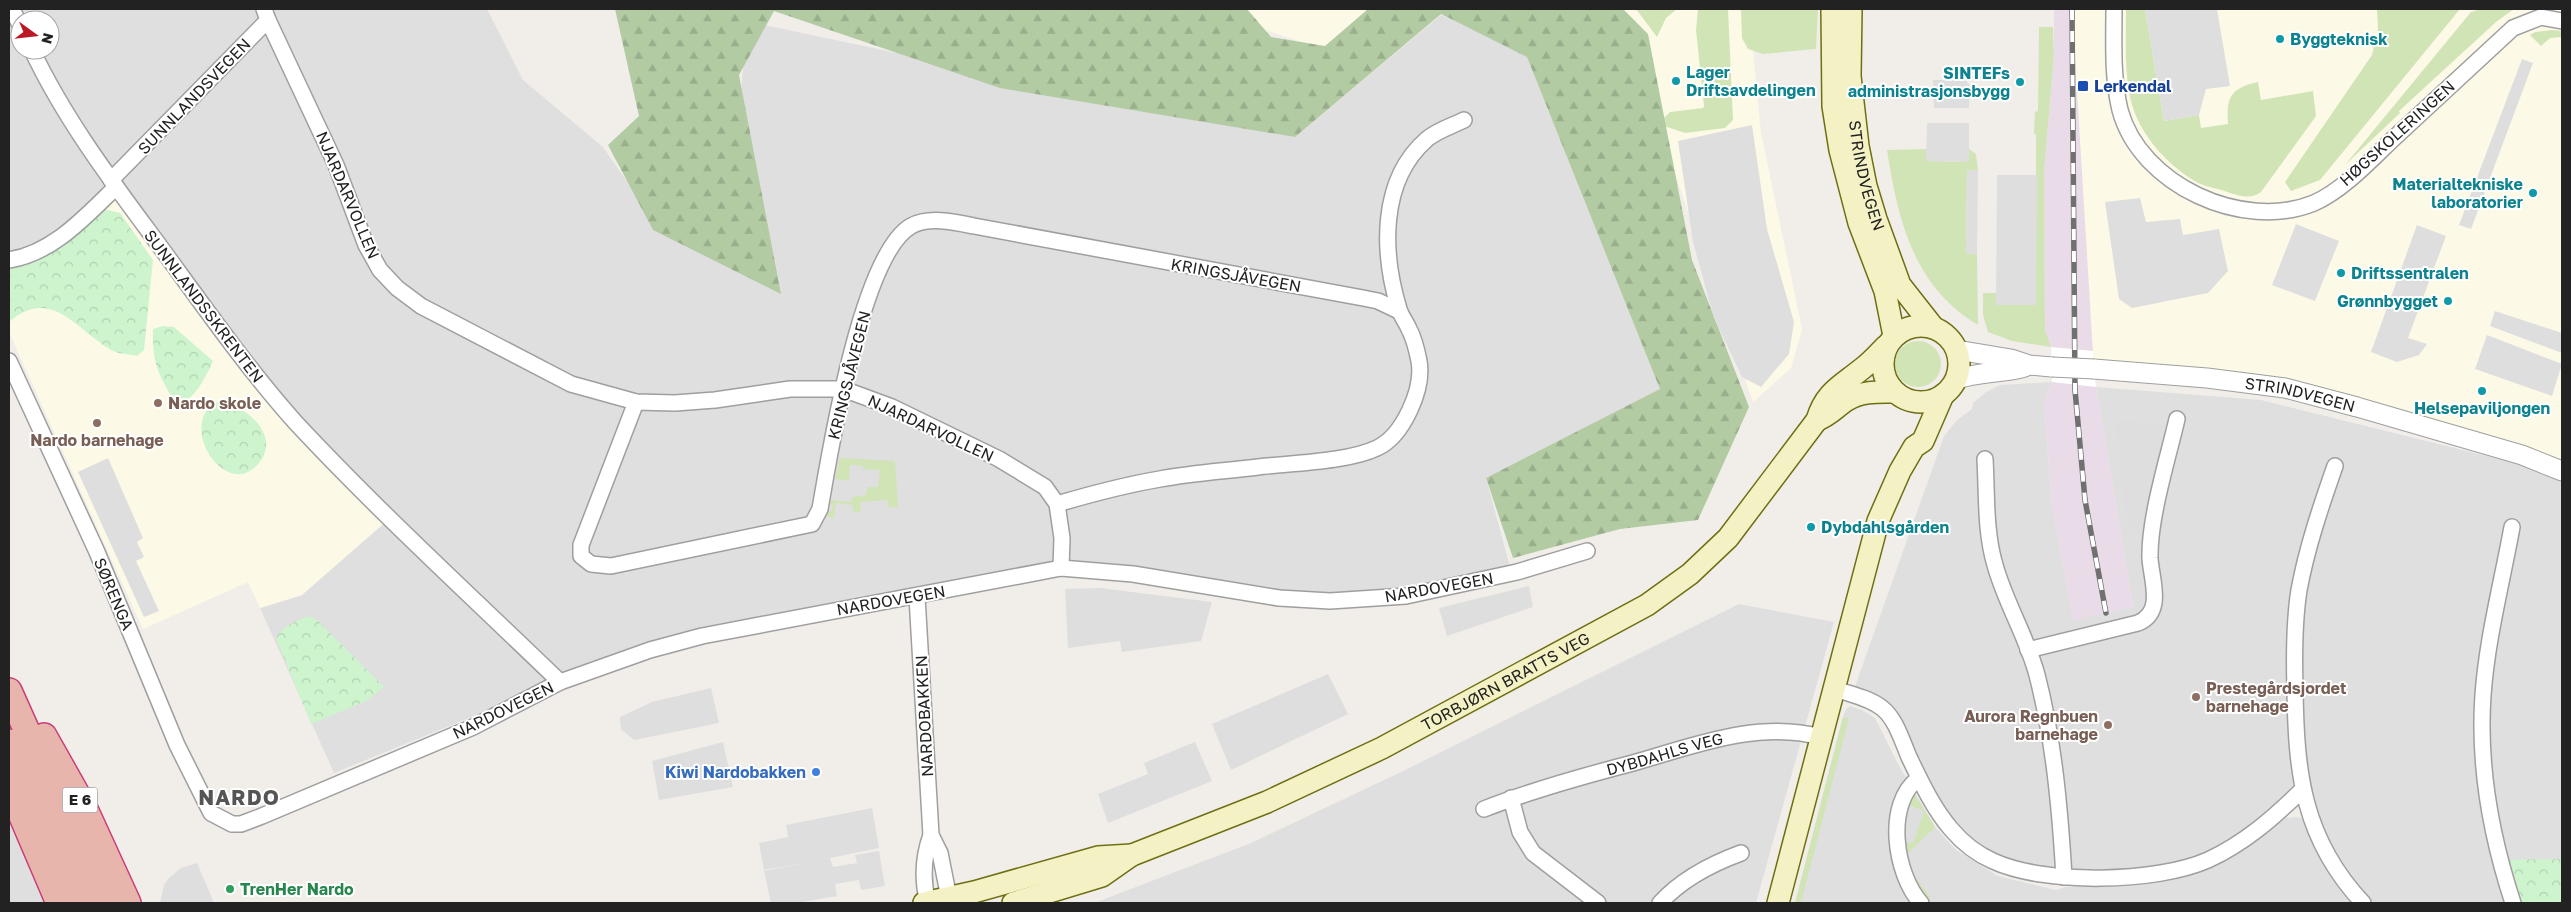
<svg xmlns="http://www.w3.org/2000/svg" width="2571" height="912" font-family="'Golos Text',sans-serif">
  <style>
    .residential { fill: #e0dfdf; fill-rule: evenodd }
    .industrial { fill: #e9dce8 }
    .education { fill: #fcfae7 }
    .grass { fill: #d1e4b6 }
    .forest { fill: url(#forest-firs) }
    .park { fill: url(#park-crowns) }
    .parking { fill: #dedede }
    .pier { fill: #fff }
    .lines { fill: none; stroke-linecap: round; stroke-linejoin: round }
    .minor-casing { stroke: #9f9f9f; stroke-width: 18 }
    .tertiary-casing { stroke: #9f9f9f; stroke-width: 21 }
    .secondary-casing { stroke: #6d6f12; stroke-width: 24 }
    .trunk-casing { stroke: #c93d78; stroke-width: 28 }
    .minor { stroke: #fff; stroke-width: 15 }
    .tertiary { stroke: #fff; stroke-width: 19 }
    .secondary { stroke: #f4f2c5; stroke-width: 21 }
    .trunk { stroke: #e8b5ad; stroke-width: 25 }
    .rail-casing { stroke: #707070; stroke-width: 5.5 }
    .rail { stroke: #fff; stroke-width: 4; stroke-dasharray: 11; stroke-linecap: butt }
    .tertiary-bridge-casing { stroke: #9f9f9f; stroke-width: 21; stroke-linecap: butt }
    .tertiary-bridge { stroke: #fff; stroke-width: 19 }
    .culture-dot { fill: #0f9aa8; stroke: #fff; stroke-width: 2 }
    .transit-dot { fill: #1a4fb4; stroke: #fff; stroke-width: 2 }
    .education-dot { fill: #8d6e63; stroke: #fff; stroke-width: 2 }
    .shop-dot { fill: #3f7fe0; stroke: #fff; stroke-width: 2 }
    .leisure-dot { fill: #2e9e5b; stroke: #fff; stroke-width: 2 }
    .labels { text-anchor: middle; stroke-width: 4; stroke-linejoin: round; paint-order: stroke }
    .shield { fill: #fff; stroke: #646464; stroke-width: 1 }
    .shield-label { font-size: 15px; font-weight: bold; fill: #222 }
    .culture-label { font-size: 16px; font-weight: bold; fill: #0d838f; stroke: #fff; text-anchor: start }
    .transit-label { font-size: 16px; font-weight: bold; fill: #164399; stroke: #fff; text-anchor: start }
    .street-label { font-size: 16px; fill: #222; stroke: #fff }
    .education-label { font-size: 16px; font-weight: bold; fill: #785e54; stroke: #fff; text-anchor: start }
    .shop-label { font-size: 16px; font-weight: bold; fill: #366cbe; stroke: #fff; text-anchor: end }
    .leisure-label { font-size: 16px; font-weight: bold; fill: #27864d; stroke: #fff; text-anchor: start }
    .district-label { font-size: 21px; font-weight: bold; letter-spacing: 1px; fill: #555; stroke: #fff }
  </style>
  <defs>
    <pattern id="forest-firs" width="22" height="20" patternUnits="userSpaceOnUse" patternTransform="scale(1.25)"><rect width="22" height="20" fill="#b2cba3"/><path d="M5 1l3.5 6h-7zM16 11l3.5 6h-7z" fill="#99ae8c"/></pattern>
    <pattern id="park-crowns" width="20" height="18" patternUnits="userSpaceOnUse" patternTransform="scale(1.25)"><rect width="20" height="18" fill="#cdf4cd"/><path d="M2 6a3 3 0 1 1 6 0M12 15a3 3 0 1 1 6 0" fill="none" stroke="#b0d1b0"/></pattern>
  </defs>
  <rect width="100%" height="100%" fill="#f1eeea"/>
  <g class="residential">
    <path d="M9,9H487L523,80L603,147L651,216L731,249L746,21L1295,137L1441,15L1533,56L1662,390L1486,478L1510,567L1338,598L1077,561L833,606L560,681L334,773L260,608L302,595L94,210L9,261ZM20,20H50V50H20Z"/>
    <polygon points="2052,382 2044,403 2052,506 2073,619 2133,607 2096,387 2261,400 2519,464 2562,471 2562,903 2363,903 2344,883 2302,791 2273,818 2180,870 2047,876 1962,840 1894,724 1852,695 1944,436 1957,420 1972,409 1973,403 1986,392 2000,385"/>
    <polygon points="1739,604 1834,622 1756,903 1094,903 1251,843 1401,772"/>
    <polygon points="1850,706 1862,710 1875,718 1899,766 1935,827 1956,850 1998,876 2056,890 2066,887 2097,886 2186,874 2218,864 2240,853 2277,824 2286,818 2297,817 2305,820 2330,876 2352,903 1795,903 1843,717 1846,709"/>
    <polygon points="9,817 10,821 46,903 9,903"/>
  </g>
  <polygon class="industrial" points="2054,9 2093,9 2100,304 2093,351 2096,387 2133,607 2073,620 2052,506 2044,403 2052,382 2051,347 2045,331 2044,173 2054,55"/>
  <g class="education">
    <polygon points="1219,9 1381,9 1341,55 1253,26"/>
    <polygon points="1619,9 1749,9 1761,133 1802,329 1791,368 1753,402"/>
    <polygon points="2072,9 2562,9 2562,471 2357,407 2094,369"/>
    <polygon points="113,194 256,381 389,519 302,595 260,608 248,582 143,629 9,332 9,261 20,259"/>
  </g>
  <g class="grass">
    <polygon points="1636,9 1677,9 1666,18 1657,37"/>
    <polygon points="1698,9 1728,9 1733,120 1725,128 1685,133 1664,126 1662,120 1670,112 1703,108 1704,106 1696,30"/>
    <polygon points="1741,9 1818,9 1816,49 1763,54 1748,49 1742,38"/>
    <path d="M2126,9H2145L2164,121L2199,115L2201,128L2228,124C2226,97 2231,88 2258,82L2261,100L2313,91L2316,116L2261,192C2248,202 2232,193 2218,189C2210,187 2200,185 2193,180C2164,162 2137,131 2130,97C2124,68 2126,38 2126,9Z"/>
    <polygon points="2377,9 2460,9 2320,180 2291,191 2285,182 2372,55 2378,29"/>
    <polygon points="2481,9 2514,9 2496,22 2399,111 2400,113 2345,165 2471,12"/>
    <polygon points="2039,27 2053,27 2054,55 2044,173 2045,330 2051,347 2012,341 1988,332 1983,315 1983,293 1996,293 1996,305 2036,305 2036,134 2034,134 2035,112 2038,111"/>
    <polygon points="2552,30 2562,31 2562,37 2550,38 2541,46 2530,35 2535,32"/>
    <path d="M1927,149V161L1968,162L1969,149L1976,154L1978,170H1967L1966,254H1977L1978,325C1913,286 1898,220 1887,150Z"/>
    <circle cx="1918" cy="364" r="23"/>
    <polygon points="840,458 895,461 898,507 889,508 887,500 860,502 861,511 853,513 853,505 836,503 834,518 828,517 825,514 825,511 831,512 833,505 829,504 830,500 851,502 852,497 866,495 867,487 878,487 880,470 863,469 863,466 850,465 849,481 835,479"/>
    <polygon points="1843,717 1849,718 1801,903 1795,903"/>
    <path d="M1914,793L1935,827L1906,855L1911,871L1930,897L1926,900C1912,883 1901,865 1902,842L1913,843L1924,812L1909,805Z"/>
  </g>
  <polygon class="forest" points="615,9 1247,9 1271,37 1325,46 1368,9 1623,9 1648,34 1692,260 1749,407 1698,520 1620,529 1513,558 1486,478 1660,389 1527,57 1441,14 1295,137 1000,88 774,11 739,75 781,294 653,230 608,145 639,116"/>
  <g class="park">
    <path d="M103,209L120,213L153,260L144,350L137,356C129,354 118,354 111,350C75,329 52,286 9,322V267C51,259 73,236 103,209Z"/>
    <path d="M163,326L174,327L213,361C206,377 195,399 177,406C159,375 152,366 153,329Z"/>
    <path d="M219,401C244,404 282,435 259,463C225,504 174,421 219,401Z"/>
    <path d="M309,616L317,620L384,687L366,701L311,724L276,638C282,626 297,621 309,616Z"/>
    <polygon points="2562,859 2562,903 2519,903 2508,860"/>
  </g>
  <g class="parking">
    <polygon points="2145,9 2217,9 2230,86 2206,89 2199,115 2164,121"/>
    <polygon points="2522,59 2533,63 2471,229 2459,225"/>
    <polygon points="1933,80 1965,80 1970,85 1969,108 1934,108"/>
    <polygon points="1927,123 1969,123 1969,162 1926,161"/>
    <polygon points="1752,125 1767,229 1794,322 1789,354 1761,387 1742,377 1714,318 1693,242 1678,141"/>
    <polygon points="1967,170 1978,170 1977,254 1966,254"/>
    <polygon points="1997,175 2037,175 2036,305 1996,305"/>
    <polygon points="2140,198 2146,222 2180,219 2183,235 2219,229 2228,271 2208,293 2132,308 2119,299 2105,202"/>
    <polygon points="2296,224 2339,241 2315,301 2272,285"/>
    <polygon points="2417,225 2446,236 2408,338 2427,344 2419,355 2397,362 2371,352"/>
    <polygon points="2495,311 2562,333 2562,353 2490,326"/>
    <polygon points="2487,335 2562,364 2552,396 2475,369"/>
    <polygon points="2115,420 2166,426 2163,454 2147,525 2127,526"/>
    <polygon points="108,458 143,538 137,542 144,557 136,561 159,611 144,617 78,472"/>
    <polygon points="1529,586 1533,607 1447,636 1439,608"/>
    <polygon points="1100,588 1212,602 1201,641 1122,652 1120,641 1068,648 1065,589"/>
    <polygon points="1328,674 1348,714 1231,770 1212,724"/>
    <polygon points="711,688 719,723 634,740 621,729 620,717 652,702"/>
    <polygon points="723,742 733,787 659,800 652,761"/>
    <polygon points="1195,742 1212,781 1108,823 1098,794 1148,774 1144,763"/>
    <polygon points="1909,805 1924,811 1913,843 1902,842"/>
    <polygon points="872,808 879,848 830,858 833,867 857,863 855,855 879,851 885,886 861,890 859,880 835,884 837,896 797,903 771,903 764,871 805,863 764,870 759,843 788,837 786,825"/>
    <polygon points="197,863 214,903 160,903 164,885 169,878 181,868"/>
  </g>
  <polygon class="pier" points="2051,347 2093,351 2096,387 2052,382"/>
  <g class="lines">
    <g class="minor-casing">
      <g id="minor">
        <polyline points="12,9 20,25"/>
        <path d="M2114,9C2114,42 2112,77 2120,110C2140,185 2243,232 2314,203C2342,191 2371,160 2393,139C2433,102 2473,65 2513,28L2541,17L2562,21"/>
        <polyline points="268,20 336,165 366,245 380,270 397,288 421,306 571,384 636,402 675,403 715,400 790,389 843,389 892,407 999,459 1045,487 1057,504 1062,538 1061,568"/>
        <path d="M32,50C65,120 113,183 159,245C203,305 246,367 296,423C380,513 472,597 560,682"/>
        <polyline points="111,180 268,20 264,9"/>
        <path d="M9,260C53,253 85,217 116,187"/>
        <polyline points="9,361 97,552 177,745 211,813 232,824 241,824 262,816 473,727 560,682 650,650 702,636 1061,568 1133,574 1279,598 1330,601 1406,596 1517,572 1587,551"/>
        <path d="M636,402L581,545V556L591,564L611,566L812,524L820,509C830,452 861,255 911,226C929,216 955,222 974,226L1363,298L1378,301L1399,311"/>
        <path d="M1985,459C1987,494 1985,532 1995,565C2005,602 2027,637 2037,675C2054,741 2060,809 2064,877"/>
        <path d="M2335,466C2321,506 2307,547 2299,590C2294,622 2294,656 2295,689C2296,773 2303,839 2363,903"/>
        <path d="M1057,504C1091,494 1125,485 1160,479C1192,473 1225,471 1258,467C1291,463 1348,462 1377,448C1403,436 1424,389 1419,361C1417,351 1414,338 1409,329C1406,322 1401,316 1399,309C1382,253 1379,181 1427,139C1438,130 1452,126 1464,120"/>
        <path d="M2512,527C2502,582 2487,639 2483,695C2478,766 2491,836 2513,903"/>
        <polyline points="917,597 931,835 940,853 949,898 947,903"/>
        <path d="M2028,650L2138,623C2165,612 2151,579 2150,558C2149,518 2168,458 2177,419"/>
        <path d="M1833,688C1848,694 1868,697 1882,708C1896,719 1902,741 1909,757C1921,782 1933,808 1951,829C1962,842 1977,854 1993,861C2045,885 2156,883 2208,860C2245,843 2273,818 2302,790"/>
        <path d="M1919,778C1884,803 1895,875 1921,903"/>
        <polyline points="1511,798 1520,832 1533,853 1598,903"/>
        <path id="s1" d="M1484,809C1532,790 1583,776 1633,763C1693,746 1758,720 1820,737"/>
        <path d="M928,903C922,880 923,857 931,835"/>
        <path d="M1660,903C1682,879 1711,864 1741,853"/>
      </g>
    </g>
    <g class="tertiary-casing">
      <g id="tertiary">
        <polyline points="1957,350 2011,359 2029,365 2052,367"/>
        <path id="s2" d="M2094,369L2207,378L2285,388L2357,407L2522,455L2562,471"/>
        <path d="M1955,380C1978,371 2002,374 2025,367"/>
      </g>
    </g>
    <g class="secondary-casing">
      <g id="secondary">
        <polyline points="1832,9 1833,106 1840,150 1859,223 1885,291 1894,336"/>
        <path id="s3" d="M1851,9L1850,76L1858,146L1866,186L1876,219L1900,285L1933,327"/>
        <circle cx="1921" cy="364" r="38"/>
        <path d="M1817,420C1829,416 1836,407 1847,400C1862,391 1878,392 1894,392"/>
        <polyline points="924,903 974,892 1098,857 1132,855"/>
        <path id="s4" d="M1013,903L1102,876L1132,855L1267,802L1382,748L1647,605L1690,574L1728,538L1817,420C1825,392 1841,386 1863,368C1871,362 1878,354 1886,346"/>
        <polyline points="1778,903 1878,521 1900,471 1914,447 1923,441 1943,395"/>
      </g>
    </g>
    <g class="trunk-casing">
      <g id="trunk">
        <polyline points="9,691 104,903"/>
        <polyline points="44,736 84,807 128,903"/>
        <polyline points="9,742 82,903"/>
        <polyline points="9,786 59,903"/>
      </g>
    </g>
    <use href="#minor" class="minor"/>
    <use href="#tertiary" class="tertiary"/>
    <use href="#secondary" class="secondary"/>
    <use href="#trunk" class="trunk"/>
    <g class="rail-casing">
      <polyline id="rail" points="2072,9 2075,390 2085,500 2106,613"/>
    </g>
    <use href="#rail" class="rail"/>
    <g class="tertiary-bridge-casing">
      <polyline id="tertiary-bridge" points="2052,367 2094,369"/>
    </g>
    <use href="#tertiary-bridge" class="tertiary-bridge"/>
  </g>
  <g class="culture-dot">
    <circle cx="2280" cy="39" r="5"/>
    <circle cx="1676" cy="81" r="5"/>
    <circle cx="2020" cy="82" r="5"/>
    <circle cx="2533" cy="193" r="5"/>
    <circle cx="2341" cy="273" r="5"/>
    <circle cx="2448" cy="301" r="5"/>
    <circle cx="2482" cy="391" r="5"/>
    <circle cx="1811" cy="527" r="5"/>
  </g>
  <rect class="transit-dot" x="2077" y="80" width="12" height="12" rx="2.5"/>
  <g class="education-dot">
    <circle cx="158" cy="403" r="5"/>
    <circle cx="97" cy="423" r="5"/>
    <circle cx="2196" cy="697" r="5"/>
    <circle cx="2108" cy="725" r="5"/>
  </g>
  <circle class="shop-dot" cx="816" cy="772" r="5"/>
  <circle class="leisure-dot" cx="230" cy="889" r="5"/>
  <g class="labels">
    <rect class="shield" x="62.5" y="787.5" width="35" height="25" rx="4"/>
    <g class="shield-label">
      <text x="80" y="805">E 6</text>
    </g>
    <g class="culture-label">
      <text x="2290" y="45">Byggteknisk</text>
      <text x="1686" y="78">Lager<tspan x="1686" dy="18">Driftsavdelingen</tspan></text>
      <text x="2010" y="79" text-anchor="end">SINTEFs<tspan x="2010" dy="18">administrasjonsbygg</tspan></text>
      <text x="2523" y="190" text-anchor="end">Materialtekniske<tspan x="2523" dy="18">laboratorier</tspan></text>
      <text x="2351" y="279">Driftssentralen</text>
      <text x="2438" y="307" text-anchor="end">Grønnbygget</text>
      <text x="2482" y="414" text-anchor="middle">Helsepaviljongen</text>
      <text x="1821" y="533">Dybdahlsgården</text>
    </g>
    <g class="transit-label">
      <text x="2094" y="92">Lerkendal</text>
    </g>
    <g class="street-label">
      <text transform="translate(194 96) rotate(-46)" y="6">SUNNLANDSVEGEN</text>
      <text transform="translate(2397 133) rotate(-42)" y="6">HØGSKOLERINGEN</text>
      <text dy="6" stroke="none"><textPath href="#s3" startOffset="168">STRINDVEGEN</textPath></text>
      <text transform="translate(348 195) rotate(67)" y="6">NJARDARVOLLEN</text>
      <text transform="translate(1236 275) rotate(10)" y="6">KRINGSJÅVEGEN</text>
      <text transform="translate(204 306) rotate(53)" y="6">SUNNLANDSSKRENTEN</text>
      <text transform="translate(849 375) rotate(-76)" y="6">KRINGSJÅVEGEN</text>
      <text dy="6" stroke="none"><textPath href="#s2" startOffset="208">STRINDVEGEN</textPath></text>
      <text transform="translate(931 428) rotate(25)" y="6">NJARDARVOLLEN</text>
      <text transform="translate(1439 587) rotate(-10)" y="6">NARDOVEGEN</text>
      <text transform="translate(114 594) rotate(67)" y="6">SØRENGA</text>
      <text transform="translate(891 600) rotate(-10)" y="6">NARDOVEGEN</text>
      <text dy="6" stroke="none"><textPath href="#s4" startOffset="542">TORBJØRN BRATTS VEG</textPath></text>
      <text transform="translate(503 710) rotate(-26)" y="6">NARDOVEGEN</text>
      <text transform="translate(924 716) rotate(-93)" y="6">NARDOBAKKEN</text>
      <text dy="6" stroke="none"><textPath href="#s1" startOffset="189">DYBDAHLS VEG</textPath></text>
    </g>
    <g class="education-label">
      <text x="168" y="409">Nardo skole</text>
      <text x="97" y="446" text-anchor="middle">Nardo barnehage</text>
      <text x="2206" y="694">Prestegårdsjordet<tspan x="2206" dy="18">barnehage</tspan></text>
      <text x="2098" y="722" text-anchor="end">Aurora Regnbuen<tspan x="2098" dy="18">barnehage</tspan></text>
    </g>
    <g class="shop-label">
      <text x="806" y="778">Kiwi Nardobakken</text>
    </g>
    <g class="leisure-label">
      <text x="240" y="895">TrenHer Nardo</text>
    </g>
    <g class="district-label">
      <text x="239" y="805">NARDO</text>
    </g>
  </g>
  <rect width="2571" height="912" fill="none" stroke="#222222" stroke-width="20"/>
  <g transform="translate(35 35) rotate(105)"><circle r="24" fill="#ffffff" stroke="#a7a7a7"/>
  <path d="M0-4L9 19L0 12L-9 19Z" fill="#bc1724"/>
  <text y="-8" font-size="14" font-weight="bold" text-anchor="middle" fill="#222222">N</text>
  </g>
</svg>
